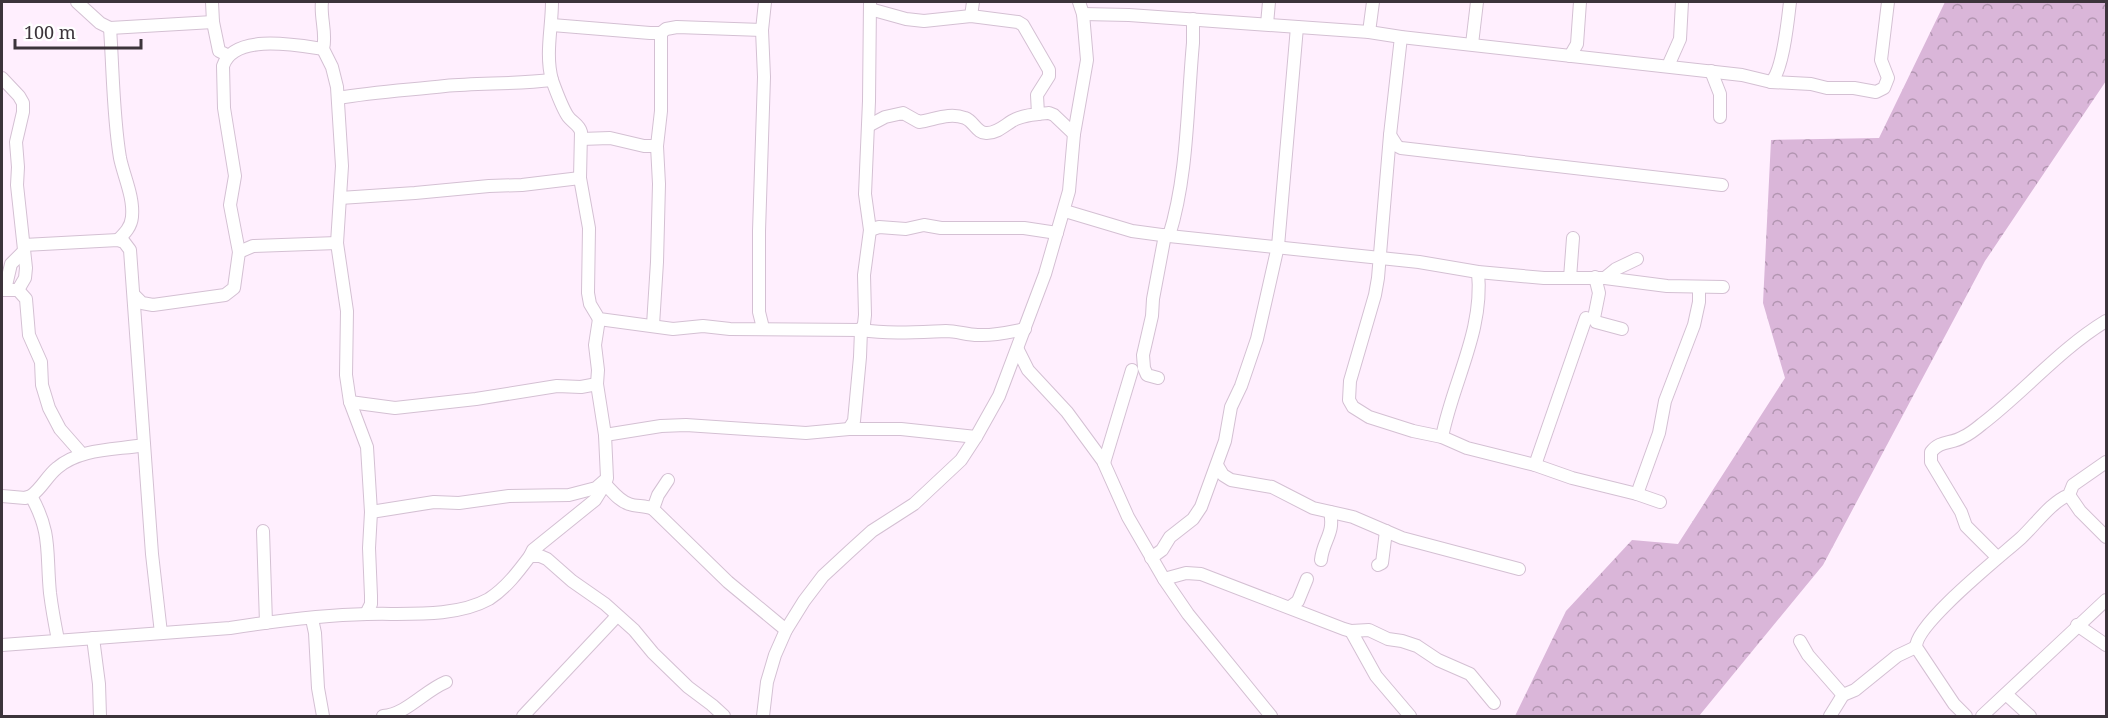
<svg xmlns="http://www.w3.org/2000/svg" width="2108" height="718" font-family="'Noto Serif',serif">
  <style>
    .forest { fill: url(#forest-crowns) }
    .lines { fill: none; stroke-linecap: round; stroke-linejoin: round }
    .minor-casing { stroke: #d4c0d3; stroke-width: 14 }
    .minor { stroke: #fff; stroke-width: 12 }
  </style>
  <defs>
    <pattern id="forest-crowns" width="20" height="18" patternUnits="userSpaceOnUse" patternTransform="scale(1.5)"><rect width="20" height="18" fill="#dab6d9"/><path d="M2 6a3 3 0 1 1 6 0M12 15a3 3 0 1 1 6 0" fill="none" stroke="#b295b1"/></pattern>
  </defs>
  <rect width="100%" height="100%" fill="#ffeffe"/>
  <polygon class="forest" points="1945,2 2106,2 2106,81 1985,261 1823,565 1699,716 1515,716 1566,611 1632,540 1678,544 1785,378 1763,303 1771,140 1879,138"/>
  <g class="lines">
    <g class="minor-casing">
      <g id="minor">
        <polyline points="77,2 100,23 110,28 213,22"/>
        <polyline points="212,2 213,22 219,51 227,55"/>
        <path d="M322,2C320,17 327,34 323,49L332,67L337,87L342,166L337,243L347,311L346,375L350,402L367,447L371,512L369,548L371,596V604L366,614"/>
        <path d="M552,2C552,28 545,54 552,80C556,91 561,105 567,115C571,122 579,124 581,132L580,178L589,228L588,293L590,304L599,319L673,329L703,326L730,329L861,330C889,334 918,332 946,331C957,331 967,335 978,335C994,336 1010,332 1025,329"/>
        <polyline points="870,9 906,19 924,21 971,16 1018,22 1023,25 1049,70 1049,76 1037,95 1038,114"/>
        <polyline points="1083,14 1129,15 1369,32 1401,37 1742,75 1771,82 1811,84 1827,88 1854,88 1876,92 1884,88 1888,78 1881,60 1888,2"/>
        <polyline points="971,16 973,2"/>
        <polyline points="1267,24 1269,2"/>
        <polyline points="552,25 650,33 661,33 666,29 677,27 762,30"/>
        <path d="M110,28C113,70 113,116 120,158C124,177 134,197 132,217C131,227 125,233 118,240"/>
        <polyline points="1369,32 1373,2"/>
        <polyline points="1401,37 1390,135 1378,278 1375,295 1350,381 1349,400 1353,407 1369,417 1413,431 1442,437 1467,448 1535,465 1572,478 1637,494 1660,502"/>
        <polyline points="1472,44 1477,2"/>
        <polyline points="1570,56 1577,44 1580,2"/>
        <polyline points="1668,66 1680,39 1682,2"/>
        <polyline points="1711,71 1720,94 1720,117"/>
        <polyline points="2,78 19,96 23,103 23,112 16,142 18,167 17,185 26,268 25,278 18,290"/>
        <path d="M1771,82C1783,71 1788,19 1790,2"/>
        <path d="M338,98C373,92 409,90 445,86C480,83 517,84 552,80"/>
        <path d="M868,126L885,117L903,113L919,122C934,120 949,112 965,118C974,121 977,134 987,133C997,133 1004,126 1012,121C1022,115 1037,114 1049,113L1054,115L1074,134"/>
        <polyline points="1390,135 1397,146 1401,148 1722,185"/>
        <polyline points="581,139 610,138 644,146 657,146"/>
        <polyline points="340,198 415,193 489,186 522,185 580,178"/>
        <polyline points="1065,211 1132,231 1169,236 1419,262 1478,272 1544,278 1605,278 1667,286 1723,287"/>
        <polyline points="870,230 879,227 906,229 924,225 941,228 1024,228 1057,233"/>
        <path d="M1169,236C1188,175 1187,107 1193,43V19"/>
        <polyline points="24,245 118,240 124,242 130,250 152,554 161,633"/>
        <polyline points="239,252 253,246 337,243"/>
        <polyline points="1595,277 1599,293 1594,318 1596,322 1622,329"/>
        <polyline points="1570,278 1573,238"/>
        <polyline points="1605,278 1616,269 1637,259"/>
        <polyline points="2,290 18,290 26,299 29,335 41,362 42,385 49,408 60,429 82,454"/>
        <polyline points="5,290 11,264 24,251"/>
        <path d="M135,296L142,303L153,305L225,295L234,288L239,252L230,205L235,176L224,108L223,66C234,33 296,45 323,49"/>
        <path d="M599,319L595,345L598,370L597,384L605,435L607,478L605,484C612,491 619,501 629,504C637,507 645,505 653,509L728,582L786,630"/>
        <polyline points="653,325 657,262 659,184 657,146 661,111 661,33"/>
        <polyline points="763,328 759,312 759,231 764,77 762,30 765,2"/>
        <polyline points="1018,350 1028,370 1067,412 1103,461 1128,517 1164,579 1188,614 1271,716"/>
        <polyline points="1158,378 1147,375 1144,368 1143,355 1152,316 1153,299 1165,235"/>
        <polyline points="350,402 395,408 476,399 557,386 581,387 597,384"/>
        <polyline points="849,429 854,421 860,357 861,330 864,324 865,315 864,275 870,230 865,194 869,101 870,2"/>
        <polyline points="605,435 661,426 686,425 806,433 849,429 901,429 976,437"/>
        <path d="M1442,437C1453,381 1484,331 1478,272"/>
        <polyline points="1104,463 1132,370"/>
        <polyline points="1217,465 1223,475 1231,480 1272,487 1313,508 1353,517 1402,538 1519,569"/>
        <polyline points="1535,465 1586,318"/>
        <polyline points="1637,494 1659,433 1665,401 1694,325 1699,302 1699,287"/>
        <polyline points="2069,495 2080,511 2106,537"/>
        <path d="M2,496L25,498L31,496C42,488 47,476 57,468C80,448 116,450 144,445"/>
        <path d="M31,496C52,533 46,553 50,593C52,609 55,625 58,640"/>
        <polyline points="653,509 658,495 668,480"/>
        <polyline points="371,512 434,502 459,503 509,496 569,495 596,488 604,481"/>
        <polyline points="263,531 266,623"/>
        <polyline points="530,556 540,556 547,559 572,581 605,604 634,630 653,653 688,687 712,705 724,716"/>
        <path d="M1997,557L1966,526L1961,512L1931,462V452C1940,440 1952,444 1963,437C1970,434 1976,429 1982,424C2025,391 2060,349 2106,321"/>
        <polyline points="1151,558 1162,550 1170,537 1193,519 1201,507 1225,441 1231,407 1241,386 1257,339 1278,246 1297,27"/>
        <path d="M1321,560C1323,540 1335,534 1330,512"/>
        <polyline points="1378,565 1382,563 1386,531"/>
        <polyline points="1164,579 1186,573 1201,574 1344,629 1351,631 1369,630 1388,639 1402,641 1417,646 1438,660 1470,674 1494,703"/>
        <polyline points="1290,607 1298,601 1307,579"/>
        <polyline points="312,619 315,633 318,688 323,716"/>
        <polyline points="2077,625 2106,645"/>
        <polyline points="1351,631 1376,676 1410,716"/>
        <polyline points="93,638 99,684 100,716"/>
        <polyline points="1800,641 1808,655 1843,695"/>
        <path d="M2,645L230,628C275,621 321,615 367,614C405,613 455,618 489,599C506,588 518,572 530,556L533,550L595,500L605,484"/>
        <polyline points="2006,694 2030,716"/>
        <path d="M383,716C407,714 424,691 446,682"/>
        <polyline points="523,716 617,616"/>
        <polyline points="763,716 767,682 775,655 786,630 804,601 823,576 850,551 872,531 914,504 961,460 976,437 999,396 1045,274 1069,191 1074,134 1087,60 1083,14 1079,2"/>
        <polyline points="1830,716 1843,695 1855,690 1897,656 1916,647"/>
        <path d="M1966,716L1954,704L1916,647C1916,623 2001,556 2021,538C2036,524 2051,502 2069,495L2073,485L2106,462"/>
        <polyline points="1982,716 2106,600"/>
      </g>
    </g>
    <use href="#minor" class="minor"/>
  </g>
  <rect width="2108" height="718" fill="none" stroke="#3c343b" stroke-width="6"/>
  <path d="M15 39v9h126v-9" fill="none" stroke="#3c343b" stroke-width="3"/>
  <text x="24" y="39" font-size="18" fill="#3c343b" stroke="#ffffff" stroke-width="4.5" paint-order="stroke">100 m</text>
</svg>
